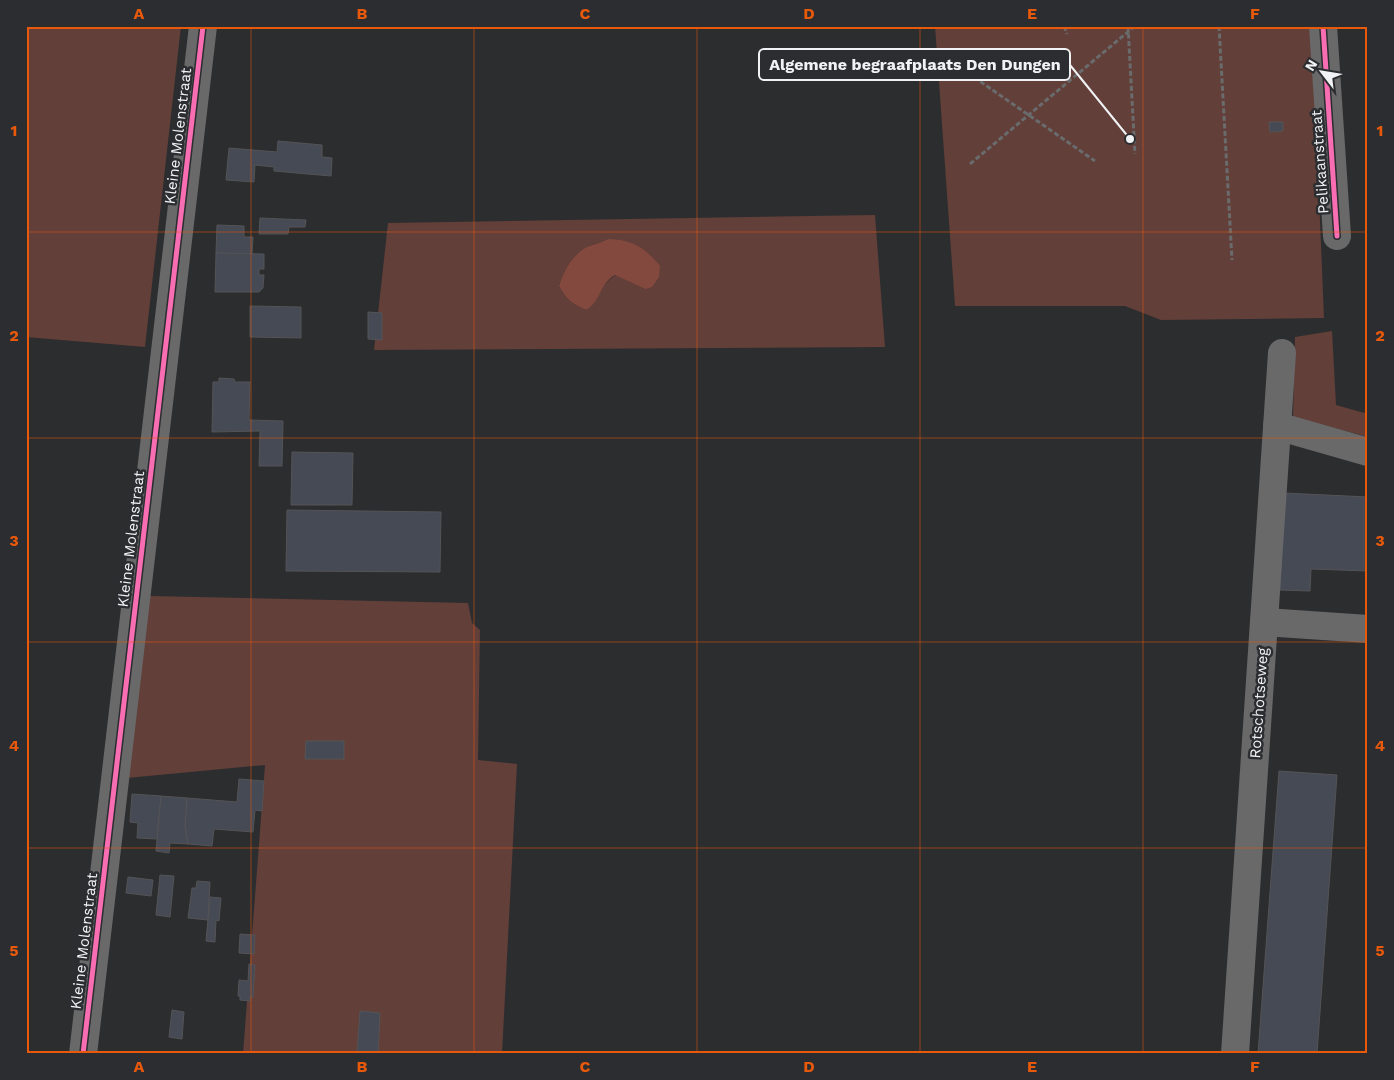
<svg xmlns="http://www.w3.org/2000/svg" width="1394" height="1080" font-family="'Work Sans',sans-serif">
  <style>
    .green { fill: #623f39; fill-rule: evenodd }
    .water { fill: #84493e }
    .building { fill: #464a55; stroke: #545456 }
    .lines { fill: none; stroke-linecap: round; stroke-linejoin: round }
    .path { stroke: #6a6b6c; stroke-width: 3; stroke-dasharray: 5 2.5; stroke-linecap: butt }
    .minor { stroke: #69696a; stroke-width: 28 }
    .cycleway-casing { stroke: #2b2d30; stroke-width: 8 }
    .cycleway { stroke: #f96db3; stroke-width: 5 }
    .grid { fill: none; stroke: #e8590c; stroke-width: 1; stroke-opacity: 0.55 }
    .labels { text-anchor: middle; stroke-width: 5; stroke-linejoin: round; paint-order: stroke }
    .street-label { font-size: 15px; fill: #f1f2f4; stroke: #2b2d30 }
    .leader { fill: none; stroke: #f1f2f4; stroke-width: 2 }
    .callout-dot { fill: #f1f2f4; stroke: #2b2d30; stroke-width: 2 }
    .callout { fill: #2b2d30; stroke: #f1f2f4; stroke-width: 2 }
    .callout-label { font-size: 16px; text-anchor: middle; font-weight: bold; fill: #f1f2f4 }
    .neatline { fill: none; stroke: #e8590c; stroke-width: 2 }
    .grid-label { font-size: 16px; text-anchor: middle; font-weight: bold; fill: #e8590c }
  </style>
  <rect width="100%" height="100%" fill="#2c2d2f"/>
  <g class="green">
    <polygon points="26,26 181,26 145,347 26,337"/>
    <polygon points="935,26 1312,26 1324,318 1161,320 1125,306 955,306"/>
    <path d="M875,215L885,347L374,350L388,223ZM608,239L645,289L616,275C600,283 601,301 586,310C572,304 566,299 559,286C563,271 574,252 589,246C596,244 602,242 608,239Z"/>
    <polygon points="1332,331 1336,405 1368,414 1368,437 1293,417 1295,337"/>
    <polygon points="149,596 468,603 472,623 480,630 478,760 517,764 502,1054 243,1054 265,765 127,778"/>
  </g>
  <path class="water" d="M608,239C633,240 644,247 660,266L659,277L652,287L645,289L615,275C600,283 601,302 586,310C572,304 566,299 559,286C563,271 574,252 589,246C596,244 602,242 608,239Z"/>
  <g class="building">
    <polygon points="1269,122 1283,122 1283,131 1270,132"/>
    <polygon points="278,141 322,145 322,157 332,158 331,176 274,171 274,167 255,165 254,182 226,180 229,148 277,152"/>
    <polygon points="260,218 306,220 305,227 289,227 288,234 259,234"/>
    <polygon points="217,225 244,226 244,237 253,237 252,254 216,253"/>
    <polygon points="216,253 264,254 264,269 259,269 259,275 264,275 263,288 259,292 215,292"/>
    <polygon points="250,306 301,307 301,338 250,337"/>
    <polygon points="368,312 382,313 382,340 368,339"/>
    <polygon points="219,378 234,379 235,382 250,382 249,420 283,421 282,466 259,466 260,431 212,432 213,382 219,382"/>
    <polygon points="292,452 353,453 352,505 291,505"/>
    <polygon points="1284,493 1368,497 1368,571 1311,569 1310,591 1280,590"/>
    <polygon points="287,510 441,512 440,572 286,571"/>
    <polygon points="306,741 344,741 344,759 305,759"/>
    <polygon points="1279,771 1337,775 1317,1054 1258,1054"/>
    <polygon points="239,779 264,781 262,811 255,810 253,832 214,829 212,846 188,844 185,826 187,798 237,802"/>
    <polygon points="132,794 161,796 157,839 137,838 138,823 130,822"/>
    <polygon points="161,796 187,798 185,826 188,844 170,843 169,853 156,851"/>
    <polygon points="160,875 174,876 170,917 156,915"/>
    <polygon points="128,877 153,880 151,896 126,893"/>
    <polygon points="197,881 210,882 208,920 188,918 192,888 196,888"/>
    <polygon points="210,897 221,898 219,921 216,920 215,942 206,941"/>
    <polygon points="240,934 255,935 254,954 239,953"/>
    <polygon points="249,964 255,965 253,997 250,997 250,1001 240,1000 240,996 238,996 239,980 248,981"/>
    <polygon points="172,1010 184,1012 182,1039 169,1037"/>
    <polygon points="360,1011 380,1013 378,1054 357,1054"/>
  </g>
  <g class="lines">
    <g class="path">
      <polyline points="1064,26 1067,34"/>
      <polyline points="1128,26 1135,154"/>
      <polyline points="1219,26 1232,260"/>
      <polyline points="968,73 1095,161"/>
      <polyline points="970,164 1135,26"/>
    </g>
    <g class="minor">
      <polyline points="1323,26 1337,236"/>
      <polyline points="1277,426 1368,452"/>
      <polyline points="1264,622 1368,629"/>
      <polyline points="83,1054 203,26"/>
      <polyline points="1235,1054 1282,353"/>
    </g>
    <g class="cycleway-casing">
      <g id="cycleway">
        <polyline points="1323,26 1337,236"/>
        <polyline points="83,1054 203,26"/>
      </g>
    </g>
    <use href="#cycleway" class="cycleway"/>
  </g>
  <path class="grid" d="M251,26V1054M474,26V1054M697,26V1054M920,26V1054M1143,26V1054M26,232H1368M26,438H1368M26,642H1368M26,848H1368"/>
  <g class="labels">
    <g class="street-label">
      <text transform="translate(178 136) rotate(-83)" y="5">Kleine Molenstraat</text>
      <text transform="translate(1320 162) rotate(-94)" y="5">Pelikaanstraat</text>
      <text transform="translate(131 539) rotate(-83)" y="5">Kleine Molenstraat</text>
      <text transform="translate(1259 703) rotate(-86)" y="5">Rotschotseweg</text>
      <text transform="translate(84 941) rotate(-83)" y="5">Kleine Molenstraat</text>
    </g>
  </g>
  <path class="leader" d="M1130 139L1070 65"/>
  <circle class="callout-dot" cx="1130" cy="139" r="5"/>
  <rect class="callout" x="759" y="49" width="311" height="31" rx="5"/>
  <g class="callout-label">
    <text x="915" y="70">Algemene begraafplaats Den Dungen</text>
  </g>
  <rect width="1394" height="1080" fill="none" stroke="#2b2d30" stroke-width="55"/>
  <g transform="translate(1322 72) rotate(301)" stroke="#2b2d30" stroke-width="4" paint-order="stroke">
  <path d="M0-4L9 19L0 12L-9 19Z" fill="#f1f2f4"/>
  <text y="-8" font-size="14" font-weight="bold" text-anchor="middle" fill="#f1f2f4">N</text>
  </g>
  <rect x="28" y="28" width="1338" height="1024" class="neatline"/>
  <g class="grid-label">
    <text x="139" y="19">A</text>
    <text x="362" y="19">B</text>
    <text x="585" y="19">C</text>
    <text x="809" y="19">D</text>
    <text x="1032" y="19">E</text>
    <text x="1255" y="19">F</text>
    <text x="14" y="136">1</text>
    <text x="1380" y="136">1</text>
    <text x="14" y="341">2</text>
    <text x="1380" y="341">2</text>
    <text x="14" y="546">3</text>
    <text x="1380" y="546">3</text>
    <text x="14" y="751">4</text>
    <text x="1380" y="751">4</text>
    <text x="14" y="956">5</text>
    <text x="1380" y="956">5</text>
    <text x="139" y="1072">A</text>
    <text x="362" y="1072">B</text>
    <text x="585" y="1072">C</text>
    <text x="809" y="1072">D</text>
    <text x="1032" y="1072">E</text>
    <text x="1255" y="1072">F</text>
  </g>
</svg>
